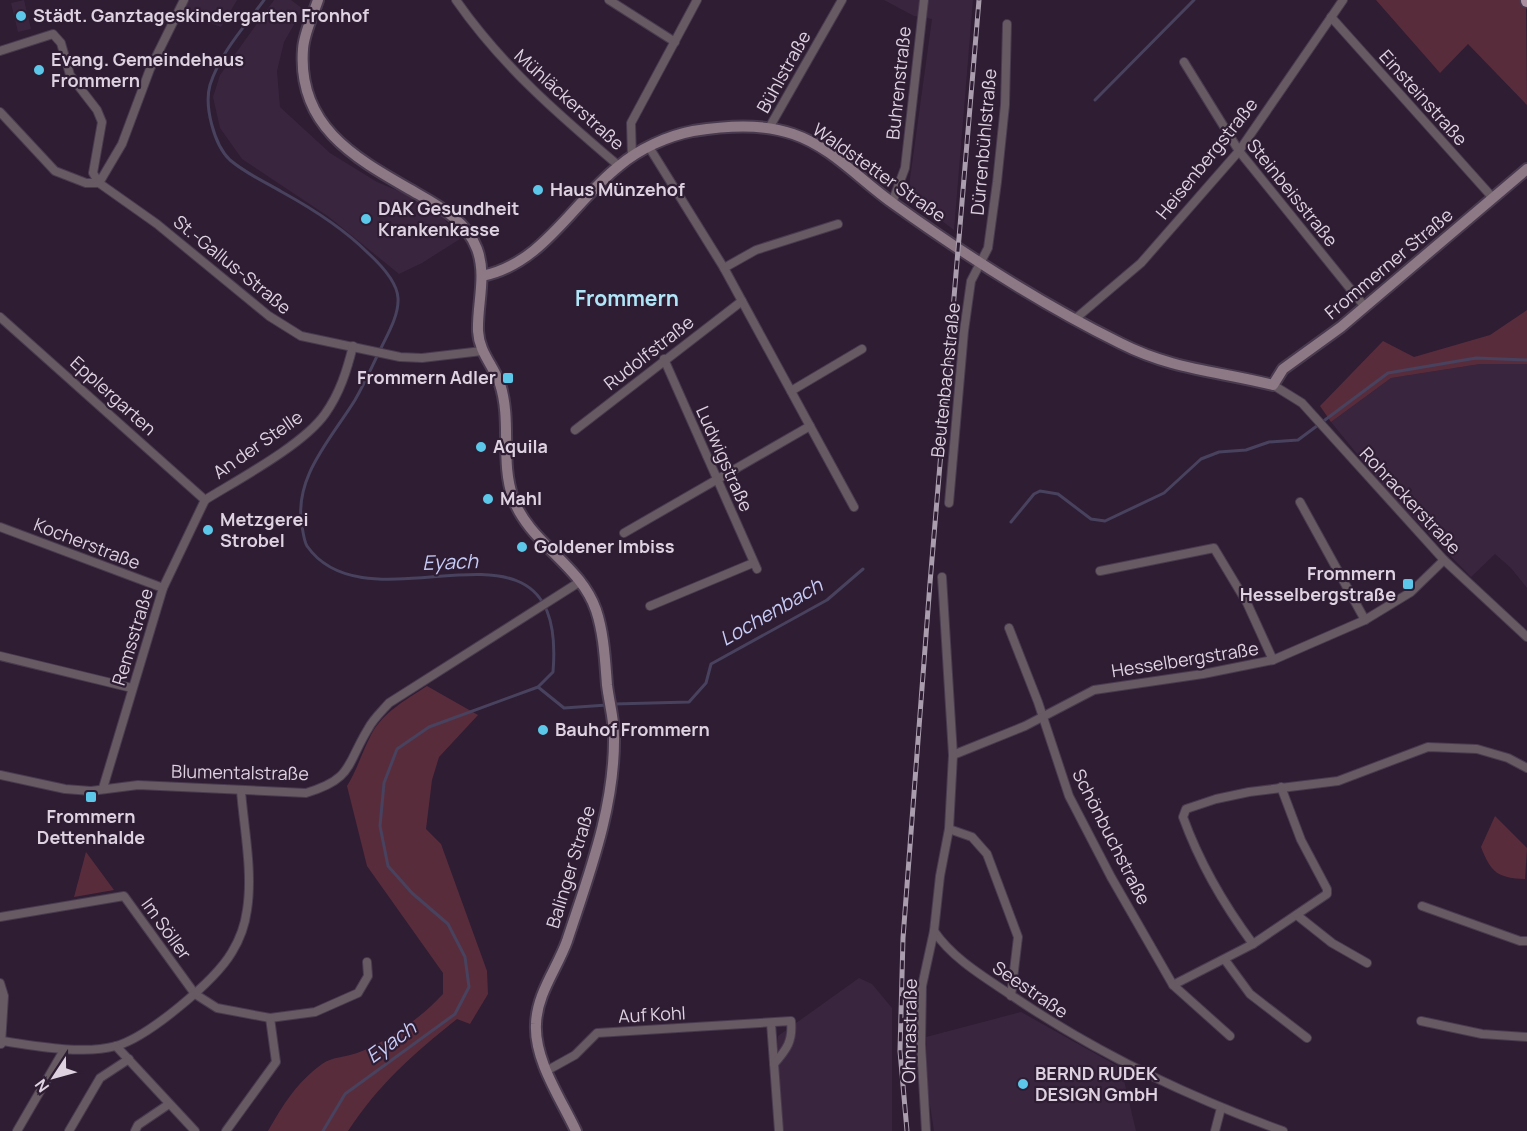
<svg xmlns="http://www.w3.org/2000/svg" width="1527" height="1131" font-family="Manrope,sans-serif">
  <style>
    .built { fill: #3a253f }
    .green { fill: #592c3c }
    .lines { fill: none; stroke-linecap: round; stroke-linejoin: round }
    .stream { stroke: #48425e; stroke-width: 3 }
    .street-casing { stroke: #4a3a4f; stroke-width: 10 }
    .secondary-casing { stroke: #4a3a4f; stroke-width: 14 }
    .primary-casing { stroke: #4a3a4f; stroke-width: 15 }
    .street { stroke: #675a63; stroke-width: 8 }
    .secondary { stroke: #8d7986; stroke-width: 10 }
    .primary { stroke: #aa90a1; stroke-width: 12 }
    .rail-casing { stroke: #aa9dae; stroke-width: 5 }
    .rail { stroke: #2e1d33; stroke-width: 3; stroke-dasharray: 9; stroke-linecap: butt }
    .poi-dot { fill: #5cc7e8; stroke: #2e1d33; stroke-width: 2 }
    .labels { text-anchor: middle; stroke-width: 4.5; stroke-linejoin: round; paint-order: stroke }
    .poi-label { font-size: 18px; font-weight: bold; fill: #ded2e1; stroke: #2e1d33; text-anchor: start }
    .street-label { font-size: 18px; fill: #ded2e1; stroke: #2e1d33 }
    .water-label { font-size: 20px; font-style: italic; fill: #c7ccf7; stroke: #2e1d33 }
    .quarter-label { font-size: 21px; font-weight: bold; fill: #b1e6f8; stroke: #2e1d33 }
  </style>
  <rect width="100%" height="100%" fill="#2e1d33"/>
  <g class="built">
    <polygon points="24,0 31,29 18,32 11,3"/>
    <polygon points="186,0 237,0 221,27 184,13"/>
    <polygon points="274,0 291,0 303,9 284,42 277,71 280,107 330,153 377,182 406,194 442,216 460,239 422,263 399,274 329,217 242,159 220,128 213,97 220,75"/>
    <polygon points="884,0 973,0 954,230 917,202 909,186 932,19 914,16"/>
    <polygon points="1480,364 1527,364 1527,588 1511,568 1495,554 1471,577 1389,493 1331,422 1391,378"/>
    <polygon points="859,978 872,984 892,1008 892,1131 775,1131 778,1036"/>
    <polygon points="1021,1012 1121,1068 1136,1131 934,1131 928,1092 926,1037"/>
  </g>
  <g class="green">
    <polygon points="1376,0 1526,0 1527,105 1468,44 1440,73"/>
    <polygon points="1527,310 1527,364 1480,364 1391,378 1331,422 1320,406 1383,341 1414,357 1490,335"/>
    <path d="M427,686L478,715L439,757L432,780L426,829L441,844L487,971L488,994L470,1024L457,1019C413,1054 379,1084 348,1131H268C283,1105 297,1082 322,1064C331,1057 346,1057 357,1053C387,1042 421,1018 443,994V973L367,866L347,786C357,770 362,752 371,735C383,712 406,700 427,686Z"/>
    <path d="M1495,816L1527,848L1525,879C1498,878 1491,873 1481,847Z"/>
    <polygon points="86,852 114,890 74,897"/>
  </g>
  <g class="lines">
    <g class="stream">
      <path d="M264,0C245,26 220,53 210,85C204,106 214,145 230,160C245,173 265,182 282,192C313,209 343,228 368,253C380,264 397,281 398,298C399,314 389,332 382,346C373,364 365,383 355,400C331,439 293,478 302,526C303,532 304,541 307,546C371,638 568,489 553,672L538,687L429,727L397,749L384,783L380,826L388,866L412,893L448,924L465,957L469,987L455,1014L345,1094L323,1131"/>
      <polyline points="1095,100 1194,0"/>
      <polyline points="1011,522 1034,494 1040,491 1058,494 1091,519 1105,521 1164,493 1201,459 1219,452 1246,450 1269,442 1298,440 1388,373 1476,358 1527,360"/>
      <polyline points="538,687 564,708 607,705"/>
      <polyline points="614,704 689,702 706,683 711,664 827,600 863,569"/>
    </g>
    <g class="street-casing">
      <g id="street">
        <path d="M456,0C501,65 559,115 619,166"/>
        <polyline points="609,0 675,42"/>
        <polyline points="1331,17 1493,198"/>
        <polyline points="0,51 53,34 61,43 70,75 97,110 102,122 93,173 99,183"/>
        <polyline points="1184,62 1239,151 1365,307"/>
        <polyline points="0,112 55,171 86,183 99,183 157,224 269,316 301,336 400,357 422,358 482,351"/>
        <polyline points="769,128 842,0"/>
        <polyline points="649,147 724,268 854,507"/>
        <polyline points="632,157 631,123 697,0"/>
        <polyline points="99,183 122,144 150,69 184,0"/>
        <polyline points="892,203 905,168 924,0"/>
        <polyline points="724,268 756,250 838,224"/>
        <polyline points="0,317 205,500"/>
        <polyline points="1075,319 1141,263 1239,151 1343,0"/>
        <polyline points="664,359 757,569"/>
        <polyline points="1273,385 1302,403 1444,560 1527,637"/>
        <polyline points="791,391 862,349"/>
        <polyline points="575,430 742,301"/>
        <path d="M205,500C239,479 303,445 325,414C340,393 347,370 353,346"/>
        <polyline points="1300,502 1365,620"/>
        <polyline points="949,503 964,331 971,281 988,248 997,182 1005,105 1007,24"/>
        <polyline points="0,527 163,588"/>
        <polyline points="624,533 810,426"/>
        <polyline points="1100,571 1214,548 1247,603 1273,660"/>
        <polyline points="650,606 753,563"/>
        <polyline points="1009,628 1038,702 1069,796 1111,877 1173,985 1253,944 1327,894 1327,889 1301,840 1281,787"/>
        <polyline points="0,656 132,688"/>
        <polyline points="953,755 1025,726 1094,690 1203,674 1273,660 1365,620 1411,592 1444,560"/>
        <path d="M0,775L65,789L91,791L138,785L306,793C353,779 346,765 368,729C373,719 382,711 389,703L581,581"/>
        <polyline points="103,788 163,588 205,500"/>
        <polyline points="949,829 972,837 987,854 1018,937 1011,996"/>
        <polyline points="1422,906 1520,941 1527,941"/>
        <polyline points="1298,916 1332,943 1367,963"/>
        <polyline points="0,917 124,896 195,994 217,1008 270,1018 315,1012 358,993 368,976 367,962"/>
        <path d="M934,931C952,958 984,977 1011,995C1096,1053 1186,1096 1283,1131"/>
        <path d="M1253,944C1224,905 1200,864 1183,817L1186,809L1216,799L1249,792L1338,781L1428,747L1477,749L1508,758L1527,768"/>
        <polyline points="1225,960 1250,994 1307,1038"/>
        <polyline points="0,983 4,996 1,1044"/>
        <polyline points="1173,985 1230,1036"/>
        <polyline points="1421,1021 1482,1034 1527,1037"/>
        <polyline points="771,1023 779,1131"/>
        <path d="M2,1041C35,1046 83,1055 116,1046C148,1037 215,981 232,952C240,939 245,925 247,910C253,872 244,829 241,791"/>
        <polyline points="116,1046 195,1131"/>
        <path d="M548,1070L575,1055L597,1033L791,1021C793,1041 787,1049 774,1064"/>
        <polyline points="17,1131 64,1050"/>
        <polyline points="69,1131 100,1078 129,1059"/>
        <polyline points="135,1131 138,1125 169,1104"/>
        <polyline points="226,1131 276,1062 270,1018"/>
        <polyline points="926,1131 921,1044 922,986 934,931 940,876 949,829 953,755 942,577"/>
        <polyline points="1215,1131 1221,1108"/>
      </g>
    </g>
    <g class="secondary-casing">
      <g id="secondary">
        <path d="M318,0C313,15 304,33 303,49C297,129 359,160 418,194C441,207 467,222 477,249C487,276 477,304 478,331C479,352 493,365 500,384C512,421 500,461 513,498C529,543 580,564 596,610C604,634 605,660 607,685C609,702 614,719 614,736C615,807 589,874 567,941C557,969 537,993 536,1024C534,1060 561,1099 576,1131"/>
        <path d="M482,276C543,264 573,202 619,166C639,149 667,136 693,131C725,126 761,123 793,134C832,147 861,181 894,204C965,255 1041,304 1120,343C1173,370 1218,371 1273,385L1283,369L1341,327L1527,169"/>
      </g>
    </g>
    <g class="primary-casing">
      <polyline id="primary" points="1527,0 1527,1"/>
    </g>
    <use href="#street" class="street"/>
    <use href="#secondary" class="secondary"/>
    <use href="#primary" class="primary"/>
    <g class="rail-casing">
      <polyline id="rail" points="907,1131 900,1051 903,938 930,583 979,0"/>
    </g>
    <use href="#rail" class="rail"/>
  </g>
  <g class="poi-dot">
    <circle cx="21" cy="16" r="6"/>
    <circle cx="39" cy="70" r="6"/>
    <circle cx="538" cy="190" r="6"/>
    <circle cx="366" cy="219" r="6"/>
    <rect x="502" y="372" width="12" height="12" rx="3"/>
    <circle cx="481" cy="447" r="6"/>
    <circle cx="488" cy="499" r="6"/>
    <circle cx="208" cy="530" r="6"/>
    <circle cx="522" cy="547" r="6"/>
    <rect x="1402" y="578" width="12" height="12" rx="3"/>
    <circle cx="543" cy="730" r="6"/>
    <rect x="85" y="791" width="12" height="12" rx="3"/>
    <circle cx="1023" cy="1084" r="6"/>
  </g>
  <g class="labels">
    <g class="poi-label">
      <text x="33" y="22">Städt. Ganztageskindergarten Fronhof</text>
      <text x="51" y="66">Evang. Gemeindehaus<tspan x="51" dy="21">Frommern</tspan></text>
      <text x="550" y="196">Haus Münzehof</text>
      <text x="378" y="215">DAK Gesundheit<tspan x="378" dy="21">Krankenkasse</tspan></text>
      <text x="496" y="384" text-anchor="end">Frommern Adler</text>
      <text x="493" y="453">Aquila</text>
      <text x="500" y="505">Mahl</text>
      <text x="220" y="526">Metzgerei<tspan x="220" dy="21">Strobel</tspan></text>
      <text x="534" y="553">Goldener Imbiss</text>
      <text x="1396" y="580" text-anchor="end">Frommern<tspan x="1396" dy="21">Hesselbergstraße</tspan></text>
      <text x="555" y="736">Bauhof Frommern</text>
      <text x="91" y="823" text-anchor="middle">Frommern<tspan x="91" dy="21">Dettenhalde</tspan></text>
      <text x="1035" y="1080">BERND RUDEK<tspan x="1035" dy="21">DESIGN GmbH</tspan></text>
    </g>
    <g class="street-label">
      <text transform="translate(784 72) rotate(-61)" y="6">Bühlstraße</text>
      <text transform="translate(899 83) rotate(-84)" y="6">Buhrenstraße</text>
      <text transform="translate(1423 98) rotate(48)" y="6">Einsteinstraße</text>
      <text transform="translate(569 100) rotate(42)" y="6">Mühläckerstraße</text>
      <text transform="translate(984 142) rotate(-85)" y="6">Dürrenbühlstraße</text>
      <text transform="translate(1207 159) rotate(-51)" y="6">Heisenbergstraße</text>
      <text transform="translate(879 173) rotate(35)" y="6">Waldstetter Straße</text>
      <text transform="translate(1292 193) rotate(51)" y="6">Steinbeisstraße</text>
      <text transform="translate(1389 264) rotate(-40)" y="6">Frommerner Straße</text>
      <text transform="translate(232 265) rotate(39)" y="6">St.-Gallus-Straße</text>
      <text transform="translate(649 353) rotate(-38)" y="6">Rudolfstraße</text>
      <text transform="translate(946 380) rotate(-84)" y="6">Beutenbachstraße</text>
      <text transform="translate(113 396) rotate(42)" y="6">Epplergarten</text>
      <text transform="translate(258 445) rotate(-35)" y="6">An der Stelle</text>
      <text transform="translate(724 459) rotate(66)" y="6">Ludwigstraße</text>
      <text transform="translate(1410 501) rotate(47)" y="6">Rohrackerstraße</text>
      <text transform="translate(87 544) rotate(21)" y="6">Kocherstraße</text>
      <text transform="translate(133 637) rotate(-73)" y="6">Remsstraße</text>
      <text transform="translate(1185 660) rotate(-9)" y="6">Hesselbergstraße</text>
      <text transform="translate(240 773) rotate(1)" y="6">Blumentalstraße</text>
      <text transform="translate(1111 837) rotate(63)" y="6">Schönbuchstraße</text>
      <text transform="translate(571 867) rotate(-73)" y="6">Balinger Straße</text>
      <text transform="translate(166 929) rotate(54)" y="6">Im Söller</text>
      <text transform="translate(1030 990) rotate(34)" y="6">Seestraße</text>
      <text transform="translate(652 1015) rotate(-3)" y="6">Auf Kohl</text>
      <text transform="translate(910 1031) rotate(-89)" y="6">Ohnrastraße</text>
    </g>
    <g class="water-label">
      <text transform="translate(450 562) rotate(-2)" y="7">Eyach</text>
      <text transform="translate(771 612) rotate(-30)" y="7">Lochenbach</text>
      <text transform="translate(391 1042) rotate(-36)" y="7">Eyach</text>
    </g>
    <g class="quarter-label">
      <text x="627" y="306">Frommern</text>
    </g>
  </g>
  <g transform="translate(54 1077) rotate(234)" stroke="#2e1d33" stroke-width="4.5" paint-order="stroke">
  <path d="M0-4.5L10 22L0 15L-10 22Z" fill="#ded2e1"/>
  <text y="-9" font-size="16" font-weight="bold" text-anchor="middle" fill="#ded2e1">N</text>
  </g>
</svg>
